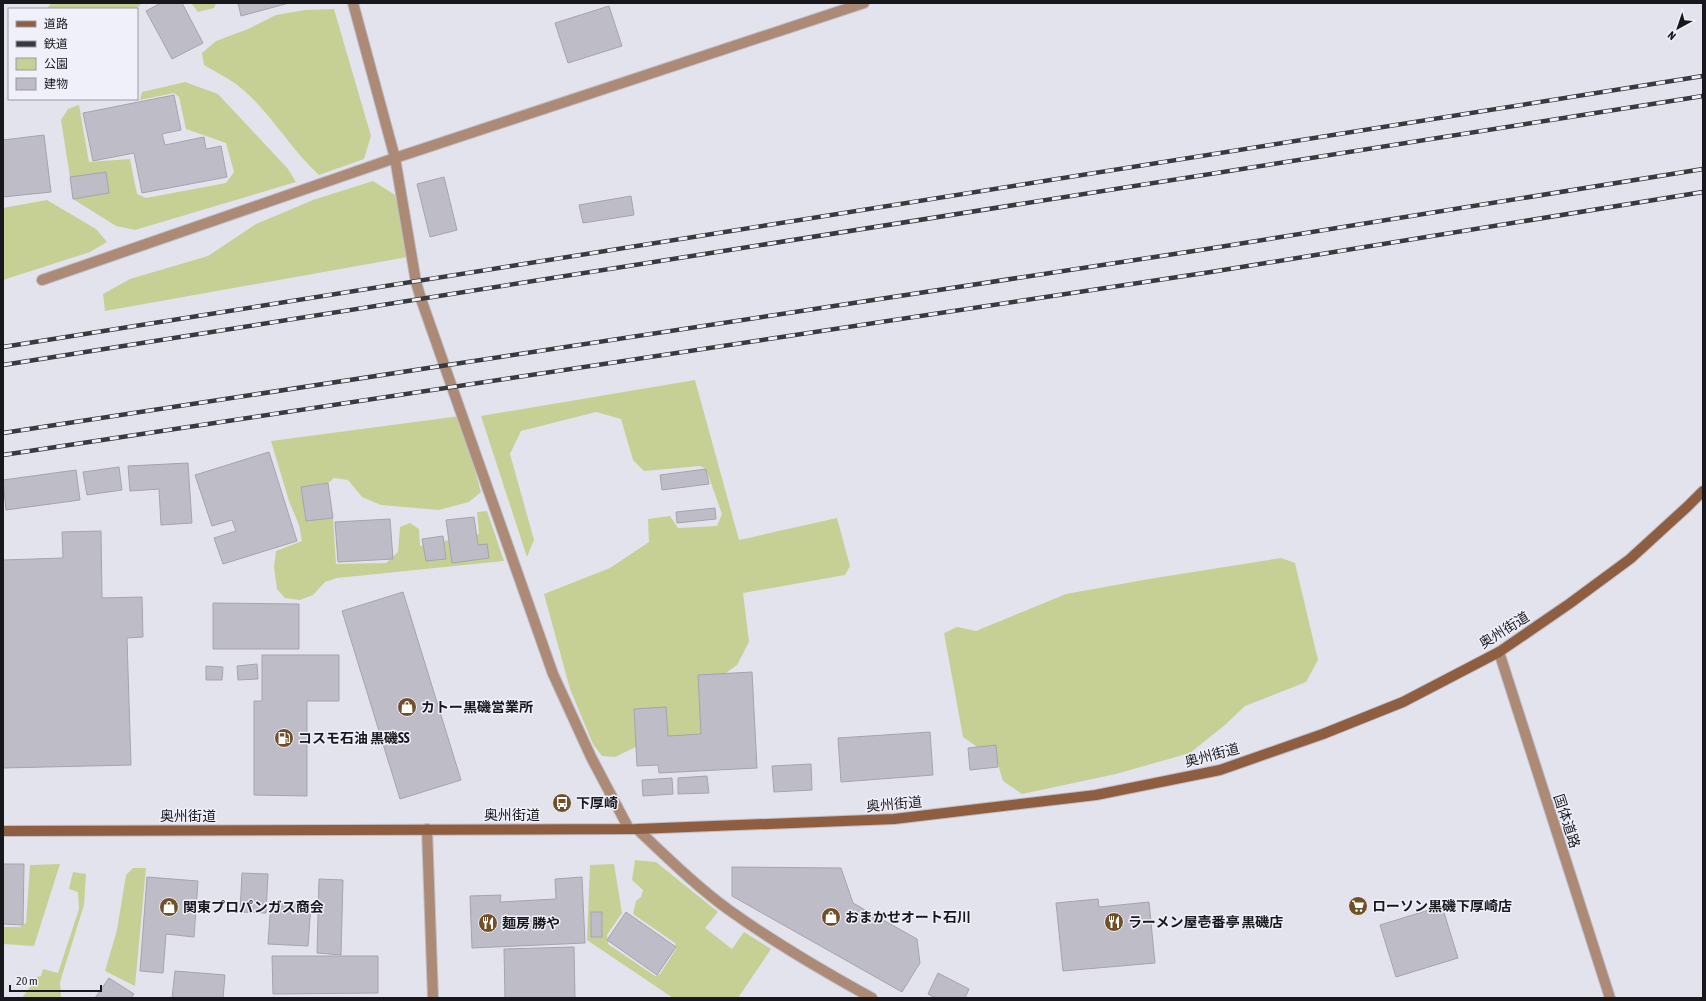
<svg xmlns="http://www.w3.org/2000/svg" width="1706" height="1001" font-family="'Asap Condensed','Noto Sans JP',sans-serif">
  <style>
    .green { fill: #c6d095 }
    .building { fill: #bebcc7; stroke: #a5a3ae }
    .lines { fill: none; stroke-linecap: round; stroke-linejoin: round }
    .service-casing { stroke: #bebec8; stroke-width: 12 }
    .minor-casing { stroke: #bebec8; stroke-width: 12 }
    .tertiary-casing { stroke: #bebec8; stroke-width: 12 }
    .secondary-casing { stroke: #bebec8; stroke-width: 12 }
    .service { stroke: #ac8a76; stroke-width: 10 }
    .minor { stroke: #ac8a76; stroke-width: 10 }
    .tertiary { stroke: #ac8a76; stroke-width: 10 }
    .secondary { stroke: #8f5e40; stroke-width: 10 }
    .rail-casing { stroke: #39393e; stroke-width: 4.5 }
    .rail { stroke: #f0f0fb; stroke-width: 3; stroke-dasharray: 9; stroke-linecap: butt }
    .labels { text-anchor: middle; stroke-width: 3; stroke-linejoin: round; paint-order: stroke }
    .street-label { font-size: 14px; fill: #18181c; stroke: #f0f0fb }
    .poi-label { font-size: 14px; font-weight: bold; fill: #18181c; stroke: #f0f0fb; text-anchor: start }
  </style>
  <rect width="100%" height="100%" fill="#e3e3ee"/>
  <g class="green">
    <polygon points="51,3 142,3 136,9 47,9"/>
    <polygon points="191,3 216,3 214,8 198,12"/>
    <path d="M334,9L371,136L364,159L319,175C289,148 269,109 236,84C226,77 214,71 204,65L202,53L216,41L248,29L276,15L305,10Z"/>
    <polygon points="185,82 218,94 288,169 296,182 135,230 116,226 73,199 109,193 105,172 70,177 61,120 68,109 79,105 89,162 130,159 137,194 146,198 226,183 234,172 226,143 186,129 179,97 174,93 140,100 142,92"/>
    <polygon points="373,181 395,195 413,256 105,311 103,294 130,279 208,256 256,224 313,200"/>
    <polygon points="47,200 96,229 107,242 90,252 3,280 3,208"/>
    <polygon points="695,380 739,540 837,518 850,566 845,575 743,593 749,642 737,665 712,683 719,722 686,750 644,743 615,757 602,756 593,744 570,689 544,594 610,568 649,542 648,519 670,516 678,528 717,526 722,514 706,469 700,466 644,471 633,460 621,419 596,412 521,431 510,454 534,540 527,557 481,416"/>
    <polygon points="460,416 481,492 469,502 439,510 381,505 362,497 348,480 334,478 328,483 301,487 306,521 333,518 336,564 386,563 398,552 400,527 410,523 419,529 420,546 479,534 477,512 487,511 504,561 337,578 325,582 313,595 300,600 285,598 277,589 274,567 276,551 302,541 299,525 289,501 271,441"/>
    <polygon points="1281,558 1295,563 1318,660 1306,682 1245,706 1225,725 1190,753 1116,774 1022,794 1003,781 997,761 963,737 944,633 957,627 976,631 1066,594 1149,579"/>
    <polygon points="635,860 656,862 718,912 705,928 732,949 744,932 771,949 738,998 673,998 587,940 590,865 614,864 622,913 607,935 608,944 655,976 660,974 676,949 675,943 633,914 636,901 641,897 643,890 632,880"/>
    <polygon points="60,864 34,946 3,944 3,927 20,927 26,923 30,865"/>
    <polygon points="133,868 146,868 135,986 105,971 117,930 126,875"/>
    <polygon points="73,872 86,874 84,905 60,982 61,998 22,998 37,977 41,976 43,969 58,973 79,909 78,892 69,889"/>
  </g>
  <g class="building">
    <polygon points="161,3 182,3 203,43 172,59 146,11"/>
    <polygon points="238,3 289,3 241,16"/>
    <polygon points="609,6 622,46 568,63 555,23"/>
    <polygon points="174,95 181,130 162,134 165,145 204,137 206,149 221,146 227,177 142,193 134,153 93,161 83,113"/>
    <polygon points="44,135 51,192 3,197 3,140"/>
    <polygon points="106,172 109,193 73,199 70,177"/>
    <polygon points="444,177 457,230 430,237 417,184"/>
    <polygon points="631,196 634,215 583,223 579,205"/>
    <polygon points="269,452 297,541 223,564 214,538 236,531 232,520 212,526 195,475"/>
    <polygon points="188,463 192,523 161,525 159,489 130,491 128,466"/>
    <polygon points="119,467 122,490 87,495 83,472"/>
    <polygon points="706,469 709,484 662,490 660,475"/>
    <polygon points="76,470 80,500 6,510 3,480"/>
    <polygon points="328,483 333,518 306,521 301,487"/>
    <polygon points="715,508 716,519 677,523 676,512"/>
    <polygon points="474,517 478,545 487,544 489,558 452,563 446,520"/>
    <polygon points="390,519 393,559 338,562 335,522"/>
    <polygon points="101,531 102,598 142,597 143,637 127,638 131,765 3,768 3,560 63,558 62,532"/>
    <polygon points="443,536 446,559 426,561 422,539"/>
    <polygon points="403,592 461,780 400,799 342,611"/>
    <polygon points="213,603 299,604 299,649 213,649"/>
    <polygon points="262,655 339,655 339,701 307,701 307,796 254,795 254,701 262,701"/>
    <polygon points="257,664 258,679 238,680 237,666"/>
    <polygon points="206,666 223,667 222,680 206,680"/>
    <polygon points="752,672 757,768 659,773 658,765 637,766 634,709 666,707 668,736 701,734 698,675"/>
    <polygon points="930,732 933,775 841,782 838,738"/>
    <polygon points="996,745 998,767 970,770 968,748"/>
    <polygon points="811,764 812,790 774,792 772,766"/>
    <polygon points="707,776 709,793 678,794 678,778"/>
    <polygon points="672,778 673,794 643,796 642,780"/>
    <polygon points="3,864 24,864 23,925 3,924"/>
    <polygon points="732,867 841,868 853,903 917,939 920,963 902,992 732,896"/>
    <polygon points="242,873 268,874 266,913 240,912"/>
    <polygon points="147,877 198,881 194,937 166,934 163,973 140,971"/>
    <polygon points="582,877 585,943 472,948 470,896 501,895 500,902 556,899 555,879"/>
    <polygon points="319,879 343,880 341,955 317,953"/>
    <polygon points="1098,899 1099,907 1149,902 1155,963 1063,971 1056,903"/>
    <polygon points="271,901 311,904 308,946 268,944"/>
    <polygon points="1442,906 1458,958 1396,977 1380,925"/>
    <rect x="591" y="912" width="11" height="25"/>
    <polygon points="626,912 676,947 657,975 607,940"/>
    <polygon points="574,947 575,998 505,998 504,949"/>
    <polygon points="272,956 378,956 378,993 273,994"/>
    <polygon points="175,971 225,975 223,998 172,998"/>
    <polygon points="938,973 969,989 965,998 935,998 928,994"/>
    <polygon points="109,978 134,994 131,998 95,998"/>
  </g>
  <g class="lines">
    <g class="service-casing">
      <polyline id="service" points="42,280 395,158"/>
    </g>
    <g class="minor-casing">
      <g id="minor">
        <polyline points="353,3 395,158 416,282 421,299 553,674 591,757 629,829"/>
        <polyline points="395,158 864,3"/>
        <polyline points="427,829 433,998"/>
        <path d="M637,829C667,857 696,886 729,910C775,943 823,971 872,998"/>
      </g>
    </g>
    <g class="tertiary-casing">
      <polyline id="tertiary" points="1499,652 1610,998"/>
    </g>
    <g class="secondary-casing">
      <polyline id="secondary" points="3,831 637,829 894,819 1096,795 1220,770 1323,734 1403,702 1499,652 1569,604 1630,559 1688,506 1703,491"/>
    </g>
    <use href="#service" class="service"/>
    <use href="#minor" class="minor"/>
    <use href="#tertiary" class="tertiary"/>
    <use href="#secondary" class="secondary"/>
    <g class="rail-casing">
      <g id="rail">
        <polyline points="3,347 1703,76"/>
        <polyline points="3,365 1703,96"/>
        <polyline points="3,433 1207,249 1703,169"/>
        <polyline points="3,455 1211,272 1703,192"/>
      </g>
    </g>
    <use href="#rail" class="rail"/>
  </g>
  <defs>
    <g id="shop-disc" transform="scale(1)"><circle r="9.5" fill="#714f27" stroke="#f0f0fb"/><path d="M-5-2.5h2.3a2.7 3.5 0 0 1 5.4 0H5L5.5 6h-11ZM-1.5-2.5h3a1.5 2.3 0 0 0-3 0Z" fill="#fff"/></g>
    <g id="fuel-disc" transform="scale(1)"><circle r="9.5" fill="#714f27" stroke="#f0f0fb"/><path d="M-5.5-6h7V0h2V4h1.3V-2.5L3-4.5l.8-.8L6-3V5H2.5V1h-1V6h-7ZM-4.2-4.7v3.2H.2V-4.7Z" fill="#fff"/></g>
    <g id="bus-disc" transform="scale(1)"><circle r="9.5" fill="#714f27" stroke="#f0f0fb"/><path d="M-5-6H5V4H4V6H2V4H-2V6H-4V4H-5ZM-3.5-4V0h7V-4ZM-3.5 1.2v1.5H-2V1.2ZM2 1.2v1.5H3.5V1.2Z" fill="#fff"/></g>
    <g id="supermarket-disc" transform="scale(1)"><circle r="9.5" fill="#714f27" stroke="#f0f0fb"/><path d="M-6-5.5h2.5l.6 2H6L4.5 2H-2.5L-4.4-4H-6ZM-1.5 3.2a1.3 1.3 0 1 0 .1 0ZM3 3.2a1.3 1.3 0 1 0 .1 0Z" fill="#fff"/></g>
    <g id="restaurant-disc" transform="scale(1)"><circle r="9.5" fill="#714f27" stroke="#f0f0fb"/><path d="M-5-6h1v4h1v-4h1v4h1v-4h1v5L-1.5 .5V6h-2V.5L-5-1ZM5-6V6H3V1.5H1.5Q1.5-4 5-6Z" fill="#fff"/></g>
  </defs>
  <g fill-rule="evenodd">
    <use href="#shop-disc" x="407" y="707"/>
    <use href="#fuel-disc" x="284" y="738"/>
    <use href="#bus-disc" x="562" y="803"/>
    <use href="#supermarket-disc" x="1358" y="906"/>
    <use href="#shop-disc" x="169" y="907"/>
    <use href="#shop-disc" x="831" y="917"/>
    <use href="#restaurant-disc" x="1114" y="922"/>
    <use href="#restaurant-disc" x="488" y="923"/>
  </g>
  <g class="labels">
    <g class="street-label">
      <text transform="translate(1504 630) rotate(-32)" y="5">奥州街道</text>
      <text transform="translate(1212 755) rotate(-15)" y="5">奥州街道</text>
      <text transform="translate(894 804) rotate(-5)" y="5">奥州街道</text>
      <text x="512" y="820">奥州街道</text>
      <text x="188" y="821">奥州街道</text>
      <text transform="translate(1567 821) rotate(72)" y="5">国体道路</text>
    </g>
    <g class="poi-label">
      <text x="421" y="712">カトー黒磯営業所</text>
      <text x="298" y="743">コスモ石油 黒磯SS</text>
      <text x="576" y="808">下厚崎</text>
      <text x="1372" y="911">ローソン黒磯下厚崎店</text>
      <text x="183" y="912">関東プロパンガス商会</text>
      <text x="845" y="922">おまかせオート石川</text>
      <text x="1128" y="927">ラーメン屋壱番亭 黒磯店</text>
      <text x="502" y="928">麺房 勝や</text>
    </g>
  </g>
  <rect width="1706" height="1001" fill="none" stroke="#18181c" stroke-width="8"/>
  <rect x="8" y="8" width="130" height="92" fill="#f0f0fb" stroke="#9a9aa2"/>
  <rect x="16" y="21" width="20" height="6" fill="#8f5e40" stroke="#9a9aa2"/>
  <text x="44" y="28" font-size="12" fill="#18181c">道路</text>
  <rect x="16" y="41" width="20" height="6" fill="#39393e" stroke="#9a9aa2"/>
  <text x="44" y="48" font-size="12" fill="#18181c">鉄道</text>
  <rect x="16" y="58" width="20" height="12" fill="#c6d095" stroke="#9a9aa2"/>
  <text x="44" y="68" font-size="12" fill="#18181c">公園</text>
  <rect x="16" y="78" width="20" height="12" fill="#bebcc7" stroke="#9a9aa2"/>
  <text x="44" y="88" font-size="12" fill="#18181c">建物</text>
  <g transform="translate(1678 28) rotate(220)" stroke="#f0f0fb" stroke-width="3" paint-order="stroke">
  <path d="M0-3L7 15L0 10L-7 15Z" fill="#18181c"/>
  <text y="-6" font-size="11" font-weight="bold" text-anchor="middle" fill="#18181c">N</text>
  </g>
  <path d="M10 985v6h91v-6" fill="none" stroke="#18181c" stroke-width="2"/>
  <text x="16" y="985" font-size="12" fill="#18181c" stroke="#f0f0fb" stroke-width="3" paint-order="stroke">20 m</text>
</svg>
